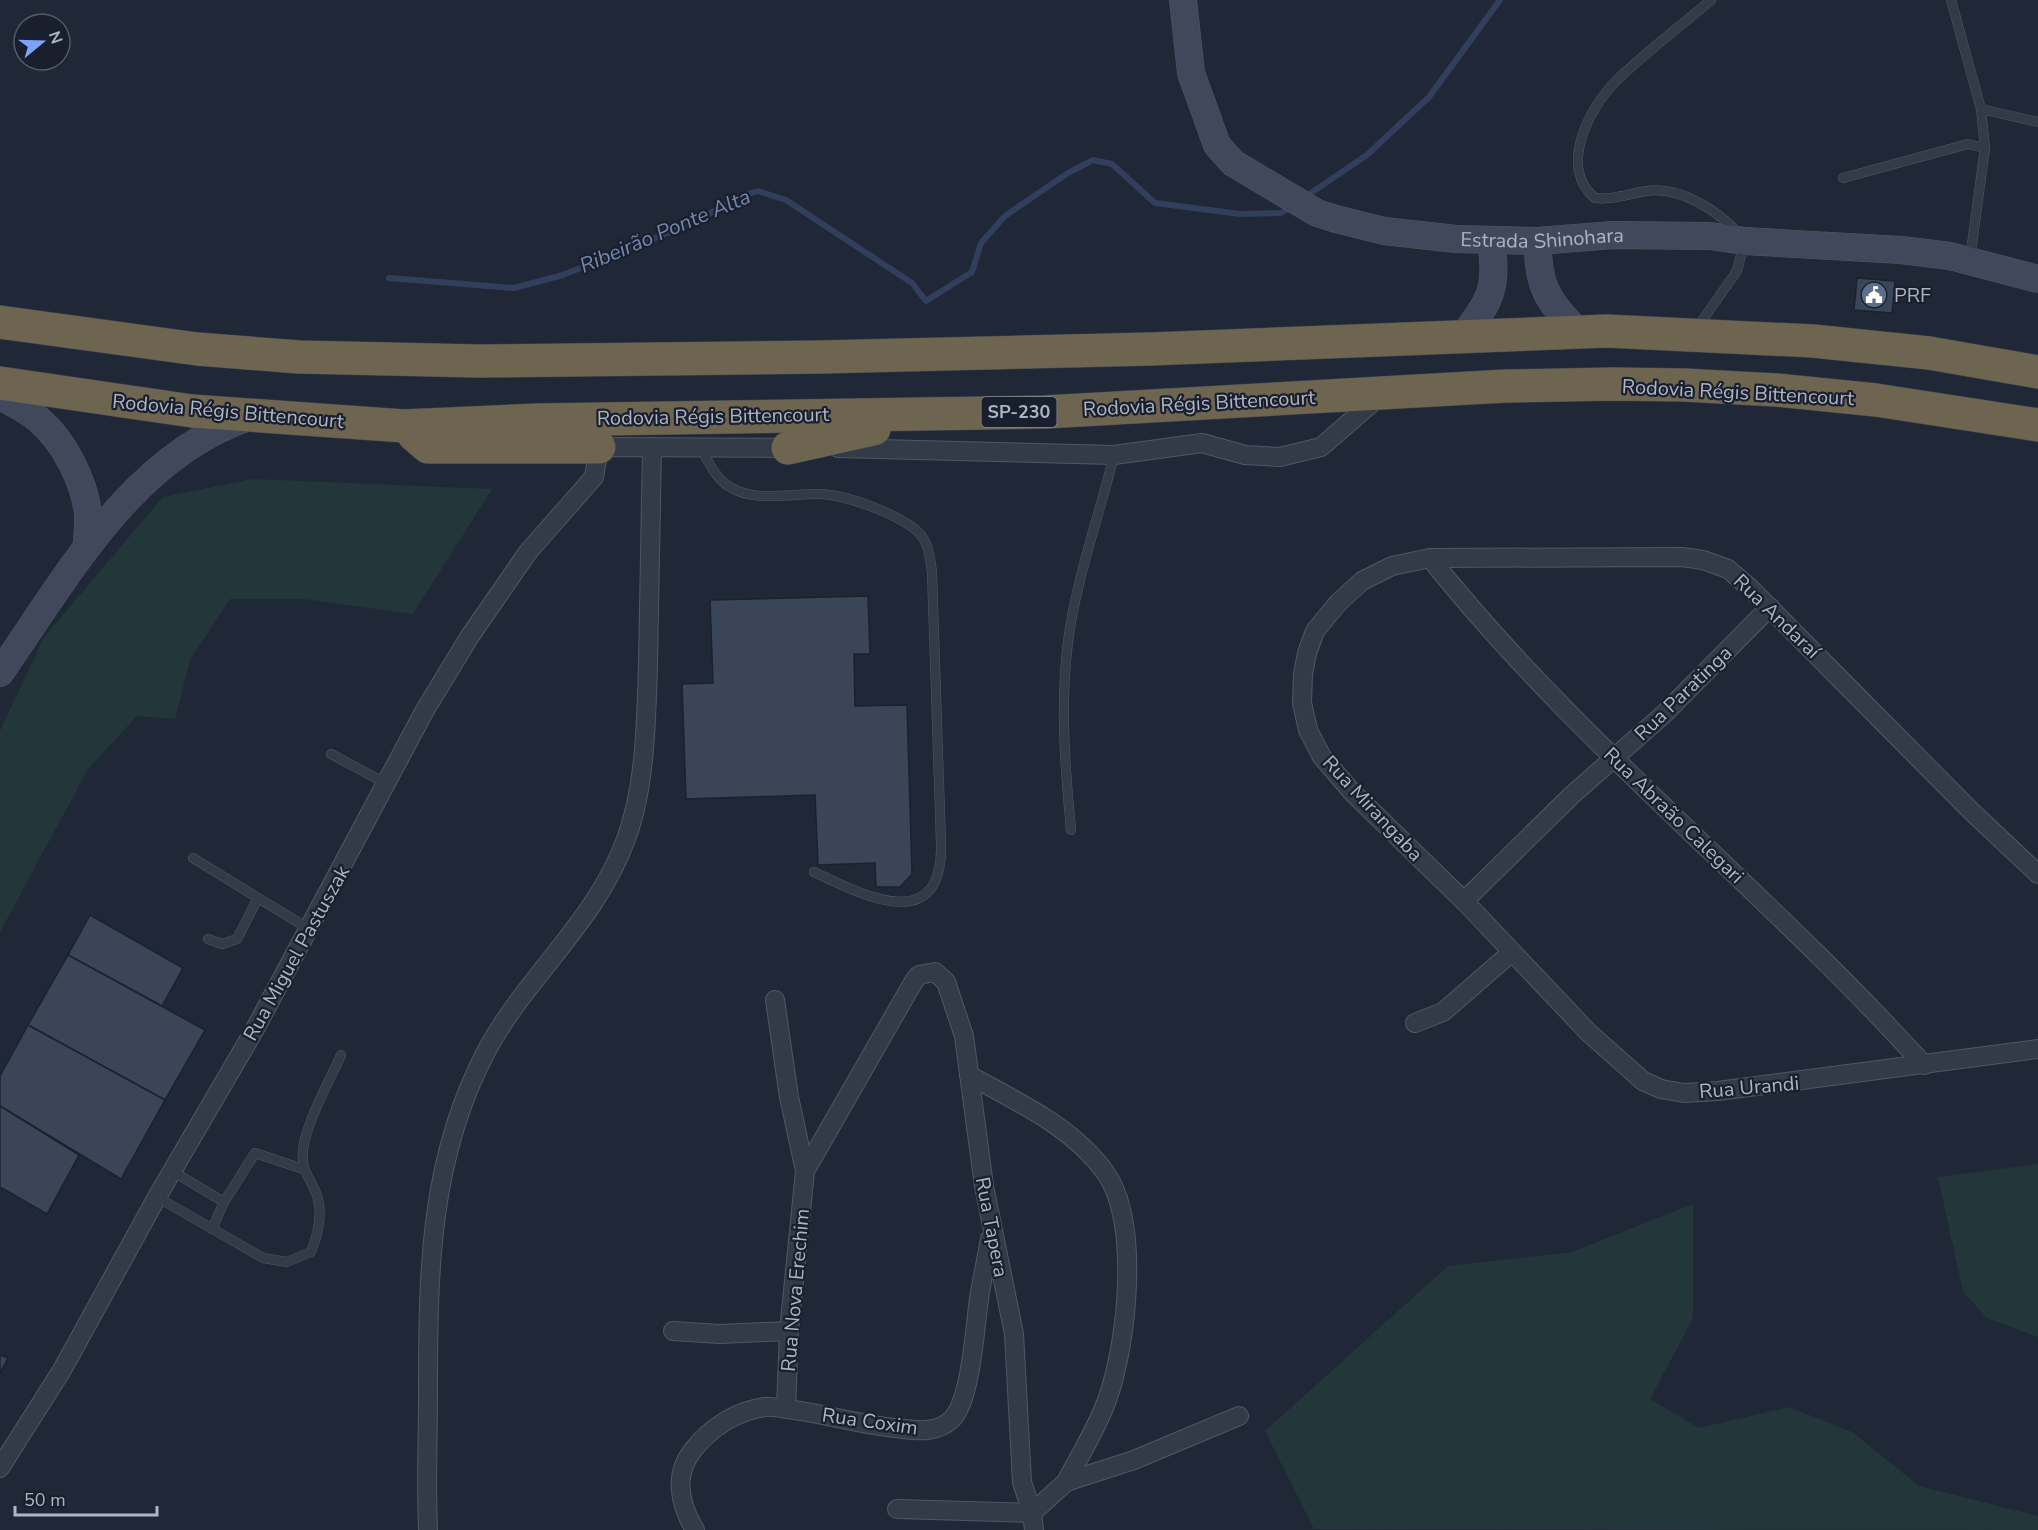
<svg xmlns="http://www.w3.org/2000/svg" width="2038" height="1530" font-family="'Nunito Sans',sans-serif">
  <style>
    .green { fill: #23363a }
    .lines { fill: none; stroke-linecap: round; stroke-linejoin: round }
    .stream { stroke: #313f5d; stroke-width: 6 }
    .building { fill: #3b4558; stroke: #1b212e; stroke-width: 1.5 }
    .lane-casing { stroke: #515766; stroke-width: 10 }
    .street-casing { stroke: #515766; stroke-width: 20 }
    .secondary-casing { stroke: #515766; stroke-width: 28 }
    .highway-casing { stroke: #3e4452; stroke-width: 34 }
    .lane { stroke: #333a48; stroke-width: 9 }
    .street { stroke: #333a48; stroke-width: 18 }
    .secondary { stroke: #41485b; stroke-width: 27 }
    .highway { stroke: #6e6550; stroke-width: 33 }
    .labels { text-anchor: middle; stroke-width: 4.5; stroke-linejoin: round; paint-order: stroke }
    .shield { fill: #191f2c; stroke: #818797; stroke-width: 1.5 }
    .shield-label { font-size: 18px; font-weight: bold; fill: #adb4c5 }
    .street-label { font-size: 20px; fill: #adb4c5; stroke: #191f2c }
    .poi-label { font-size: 20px; fill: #adb4c5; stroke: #191f2c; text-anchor: start }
    .water-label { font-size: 21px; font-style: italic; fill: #7488ae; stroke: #191f2c }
  </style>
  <rect width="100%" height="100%" fill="#202837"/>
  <g class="green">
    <polygon points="252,479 492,489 413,614 303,599 230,599 190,660 175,719 137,716 88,769 0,932 0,731 44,637 163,497"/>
    <polygon points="2038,1164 2038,1337 1987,1318 1963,1292 1938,1177"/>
    <polygon points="1693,1204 1693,1318 1650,1399 1699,1428 1789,1407 1852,1432 1919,1486 2038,1516 2038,1530 1314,1529 1265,1431 1448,1266 1572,1252"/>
  </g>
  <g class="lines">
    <g class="stream">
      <polyline points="1305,197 1367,155 1429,97 1500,0"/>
      <polyline points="389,278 514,288 563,275 695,222 736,198 758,191 786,200 912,283 926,301 972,272 981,243 1005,216 1068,173 1093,160 1112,164 1155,203 1240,214 1281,213 1292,206"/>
    </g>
  </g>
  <g class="building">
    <polygon points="1857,278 1895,281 1892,313 1854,310"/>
    <polygon points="868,596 870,654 854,654 855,706 907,705 912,874 900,887 876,887 875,863 818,865 815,795 686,799 682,684 713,683 710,600"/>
    <polygon points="90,915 183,968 162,1006 68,955"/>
    <polygon points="68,955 205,1030 165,1100 28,1025"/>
    <polygon points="28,1025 165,1100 121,1179 0,1106 0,1076"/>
    <polygon points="0,1106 79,1155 47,1214 0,1187"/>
    <polygon points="0,1355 8,1358 0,1373"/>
  </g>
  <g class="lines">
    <g class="lane-casing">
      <g id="lane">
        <path d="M1711,0C1680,27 1646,52 1616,81C1589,108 1558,168 1595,198C1614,200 1628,194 1646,191C1680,186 1717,210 1738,233"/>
        <polyline points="1951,0 1981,109 1985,148 1970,259"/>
        <polyline points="1981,109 2038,122"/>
        <polyline points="1843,178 1968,144 1985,148"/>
        <polyline points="1697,328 1737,271 1744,244"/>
        <path d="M700,447C709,462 715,478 730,487C755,503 794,493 821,494C847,495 901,515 919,533C929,543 930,559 932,572L941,843C943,936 866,897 814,872"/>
        <polyline points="331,754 387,784"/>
        <path d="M1071,830C1065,767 1060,705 1068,642C1076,579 1099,517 1114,455"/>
        <polyline points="193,858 309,929"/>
        <polyline points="208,939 222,944 237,939 258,898"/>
        <polyline points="172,1171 224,1202 212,1229"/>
        <path d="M157,1197L263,1258L287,1262L311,1252C318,1234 324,1212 316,1193C309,1176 301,1171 303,1150C305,1125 330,1080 341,1055"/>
        <polyline points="224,1202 255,1153 303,1169"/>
      </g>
    </g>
    <g class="street-casing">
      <g id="street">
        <polyline points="838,448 1114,455 1202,443 1245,455 1280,457 1321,447 1381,395"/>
        <path d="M1430,558C1577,743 1766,890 1924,1065"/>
        <polyline points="2038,874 1971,811 1750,588 1728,569 1703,560 1682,557 1430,558 1392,566 1362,581 1338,603 1315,631 1307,653 1303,674 1302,703 1308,730 1322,757 1353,793 1464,901 1588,1032 1643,1081 1661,1089 1684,1093 1718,1091 2038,1049"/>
        <polyline points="1464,901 1572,795 1664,714 1770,607"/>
        <polyline points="775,1000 789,1097 805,1171"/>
        <polyline points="1415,1023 1443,1012 1512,952"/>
        <path d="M969,1075C1017,1102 1072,1126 1105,1172C1141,1222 1127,1345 1107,1400C1097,1428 1080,1455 1066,1482"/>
        <polyline points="673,1331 720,1334 789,1331"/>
        <polyline points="786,1409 789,1331 805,1171 914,981 919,975 935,972 946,982 964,1036 984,1186 1014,1334 1022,1482 1032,1513 1034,1530"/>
        <polyline points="0,1468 62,1370 157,1197 255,1029 425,710 470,636 528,552 594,477 599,447 795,448"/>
        <polyline points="897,1509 1032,1513 1066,1482 1134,1460 1239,1416"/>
        <path d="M428,1530C426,1484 428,1439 428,1393C428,1272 429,1157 488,1048C528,975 597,920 626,839C646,785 646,721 648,664C650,592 650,519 652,447"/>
        <path d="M695,1530C680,1505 673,1475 693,1450C710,1428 736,1411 765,1407C776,1406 790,1410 801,1411C836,1417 869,1426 904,1429C920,1431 938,1432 951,1420C972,1401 975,1321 980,1292C983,1275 987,1257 990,1239"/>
      </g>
    </g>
    <g class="secondary-casing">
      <g id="secondary">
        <path id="s1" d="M1183,0L1191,73L1217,145L1233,163L1317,213L1336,219L1384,231L1456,239L1538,241L1613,235L1710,236L1745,241L1901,250L1950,256L2038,279"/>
        <path d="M1538,241C1537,284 1547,301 1577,331"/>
        <path d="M1463,336C1492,300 1498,285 1491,240"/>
        <path d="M0,396C13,403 28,410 39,420C64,441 84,481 88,513C89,524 87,535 87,546"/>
        <path d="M0,673C67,577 132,456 249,417"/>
      </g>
    </g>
    <g class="highway-casing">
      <g id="highway">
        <polyline points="0,322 197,349 299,357 479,361 821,357 1151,349 1607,331 1813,341 1929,353 2038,372"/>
        <polyline points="0,383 192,411 404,426 537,420 1045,412 1506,386 1614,384 1684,385 1776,390 1876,400 2038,425"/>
        <polyline points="414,435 428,447 599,447"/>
        <polyline points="788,448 874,429"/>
      </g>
    </g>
    <use href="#lane" class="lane"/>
    <use href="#street" class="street"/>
    <use href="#secondary" class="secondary"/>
    <use href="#highway" class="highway"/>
  </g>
  <defs>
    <g id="civic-disc" transform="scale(1.35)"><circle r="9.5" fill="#5c6f8a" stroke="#191f2c"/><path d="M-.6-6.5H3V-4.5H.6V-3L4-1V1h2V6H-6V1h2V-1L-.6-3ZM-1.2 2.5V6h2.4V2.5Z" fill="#fff"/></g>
  </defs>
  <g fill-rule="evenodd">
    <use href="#civic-disc" x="1874" y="295"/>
  </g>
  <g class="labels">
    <rect class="shield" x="981.5" y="397" width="75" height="30" rx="4.5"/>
    <g class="shield-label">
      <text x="1019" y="418">SP-230</text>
    </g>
    <g class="street-label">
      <text dy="7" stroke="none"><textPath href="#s1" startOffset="500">Estrada Shinohara</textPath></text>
      <text transform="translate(1738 392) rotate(3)" y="7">Rodovia Régis Bittencourt</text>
      <text transform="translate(1199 403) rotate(-3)" y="7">Rodovia Régis Bittencourt</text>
      <text transform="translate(228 411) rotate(5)" y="7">Rodovia Régis Bittencourt</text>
      <text transform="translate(713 416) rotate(-1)" y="7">Rodovia Régis Bittencourt</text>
      <text transform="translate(1777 616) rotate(44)" y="7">Rua Andaraí</text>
      <text transform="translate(1683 693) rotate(-44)" y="7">Rua Paratinga</text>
      <text transform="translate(1373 808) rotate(47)" y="7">Rua Mirangaba</text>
      <text transform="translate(1674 815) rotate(44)" y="7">Rua Abraão Calegari</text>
      <text transform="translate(296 953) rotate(-61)" y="7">Rua Miguel Pastuszak</text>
      <text transform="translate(1749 1087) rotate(-5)" y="7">Rua Urandi</text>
      <text transform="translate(992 1227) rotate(79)" y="7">Rua Tapera</text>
      <text transform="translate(795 1290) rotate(-85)" y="7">Rua Nova Erechim</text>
      <text transform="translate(870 1421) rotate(8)" y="7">Rua Coxim</text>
    </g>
    <g class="poi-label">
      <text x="1894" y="302">PRF</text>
    </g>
    <g class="water-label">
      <text transform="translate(665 231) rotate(-23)" y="7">Ribeirão Ponte Alta</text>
    </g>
  </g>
  <g transform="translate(42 42) rotate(71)"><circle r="28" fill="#191f2c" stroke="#545b69" stroke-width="1.5"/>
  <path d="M0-4.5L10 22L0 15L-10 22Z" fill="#7ea2f9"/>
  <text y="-9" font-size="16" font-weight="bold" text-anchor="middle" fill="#adb4c5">N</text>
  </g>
  <path d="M15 1506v9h142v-9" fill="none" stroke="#adb4c5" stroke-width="3"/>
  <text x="24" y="1506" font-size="18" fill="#adb4c5" stroke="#191f2c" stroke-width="4.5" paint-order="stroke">50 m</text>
</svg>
